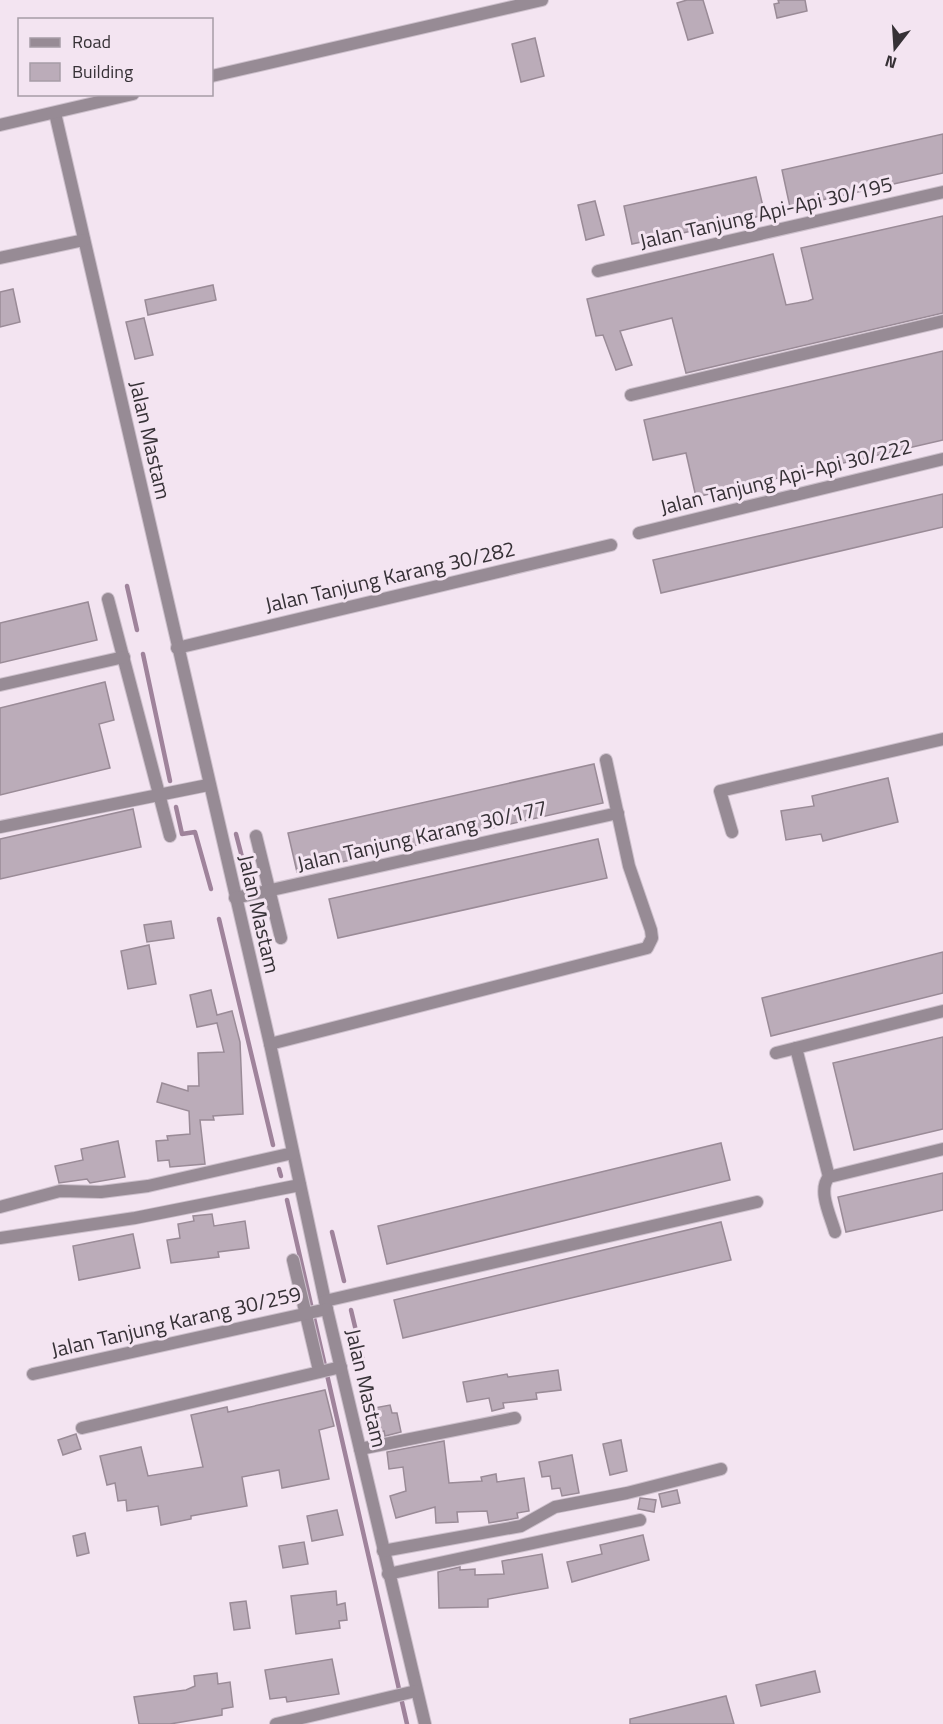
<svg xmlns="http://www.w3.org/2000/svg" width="943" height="1724" font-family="'Titillium Web',sans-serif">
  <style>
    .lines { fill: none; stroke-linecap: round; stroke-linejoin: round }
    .stream { stroke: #9f839b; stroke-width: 4.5 }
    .building { fill: #bbacb9; stroke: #9a8b97; stroke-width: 1.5 }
    .minor-casing { stroke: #cdc0cc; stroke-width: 14 }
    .minor { stroke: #978b95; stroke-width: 12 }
    .labels { text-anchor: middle; stroke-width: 6; stroke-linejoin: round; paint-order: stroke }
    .street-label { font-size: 21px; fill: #363136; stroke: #f3e4f1 }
  </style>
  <rect width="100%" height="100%" fill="#f3e4f1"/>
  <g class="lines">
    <g class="stream">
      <polyline points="127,586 137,630"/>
      <polyline points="143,654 170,781"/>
      <polyline points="176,807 182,834 195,832 211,889"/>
      <polyline points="236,834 248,880"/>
      <polyline points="254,910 265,952"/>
      <polyline points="219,919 273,1145"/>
      <polyline points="279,1169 281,1176"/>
      <polyline points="287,1200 407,1724"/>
      <polyline points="332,1232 344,1281"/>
      <polyline points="351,1310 363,1360"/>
    </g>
  </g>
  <g class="building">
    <polygon points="687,0 703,0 713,33 688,40 677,3"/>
    <polygon points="778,0 805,0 807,11 777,18 774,4 779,3"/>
    <polygon points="535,38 544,76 521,82 512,44"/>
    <polygon points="943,134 943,173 790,207 782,170"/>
    <polygon points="756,177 765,215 632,244 624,206"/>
    <polygon points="595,201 604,235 586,240 578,205"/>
    <polygon points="943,216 943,313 686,373 672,318 620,331 632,365 616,370 603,335 596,336 587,299 773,254 786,305 808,301 813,299 801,248"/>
    <polygon points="213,285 216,300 148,315 145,300"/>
    <polygon points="13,289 20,322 0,327 0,292"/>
    <polygon points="144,318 153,355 135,359 126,322"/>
    <polygon points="943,351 943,440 696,497 686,453 653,460 644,420"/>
    <polygon points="943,494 943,527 661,593 653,560"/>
    <polygon points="88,602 97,640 0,663 0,623"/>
    <polygon points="105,682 114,720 99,724 110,768 0,795 0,708"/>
    <polygon points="594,764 603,803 297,872 288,833"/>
    <polygon points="888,778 898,822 823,841 821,834 786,840 781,811 814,806 812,796"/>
    <polygon points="133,809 141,847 0,879 0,839"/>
    <polygon points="598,839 607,878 338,938 329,899"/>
    <polygon points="171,921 174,938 147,942 144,925"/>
    <polygon points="149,945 156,984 128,989 121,951"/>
    <polygon points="943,952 943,993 771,1036 762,998"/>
    <polygon points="211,990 217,1015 232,1011 240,1042 243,1114 213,1116 214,1120 200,1120 205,1164 170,1167 169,1160 158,1161 156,1141 168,1140 167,1136 190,1134 189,1111 157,1102 162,1083 188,1091 188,1086 199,1086 198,1053 224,1052 217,1023 197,1027 190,995"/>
    <polygon points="943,1037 943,1129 854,1150 833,1063"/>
    <polygon points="118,1141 125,1177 90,1183 87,1179 59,1183 55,1166 83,1160 81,1149"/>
    <polygon points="721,1143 730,1180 387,1264 378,1226"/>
    <polygon points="943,1173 943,1210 846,1232 838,1197"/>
    <polygon points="212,1214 214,1226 245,1221 249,1248 218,1252 219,1257 171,1263 167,1240 180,1238 178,1224 194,1221 193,1216"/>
    <polygon points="721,1222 731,1260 403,1338 394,1300"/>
    <polygon points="133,1234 140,1268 79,1280 73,1246"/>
    <polygon points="558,1370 561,1390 536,1393 537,1399 503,1403 504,1408 492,1411 489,1398 467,1402 463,1382 507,1374 508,1377"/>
    <polygon points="325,1390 334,1426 319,1430 329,1479 282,1488 279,1470 242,1477 247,1506 191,1516 191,1519 161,1525 158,1506 127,1511 126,1500 118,1501 115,1483 107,1485 100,1456 141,1447 148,1476 203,1467 191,1415 227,1407 228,1412"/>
    <polygon points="390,1405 392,1413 397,1413 401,1432 385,1436 384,1431 379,1432 374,1408"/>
    <polygon points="76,1434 81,1449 63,1455 58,1440"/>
    <polygon points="621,1440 627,1471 610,1475 603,1444"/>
    <polygon points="444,1441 449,1483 482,1481 481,1477 496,1474 497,1482 524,1478 529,1511 517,1513 518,1518 489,1523 487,1511 457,1512 458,1522 436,1523 435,1507 396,1518 390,1496 406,1491 403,1467 389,1469 387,1452"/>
    <polygon points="572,1455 579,1493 562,1496 560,1488 552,1489 550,1476 542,1477 539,1462"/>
    <polygon points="677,1490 680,1503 662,1507 659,1494"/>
    <polygon points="640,1498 656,1500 654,1512 638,1509"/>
    <polygon points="337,1510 343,1535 312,1541 307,1516"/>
    <polygon points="85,1533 89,1553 77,1556 73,1536"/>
    <polygon points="643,1535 649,1560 572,1582 567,1562 602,1554 600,1545"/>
    <polygon points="304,1542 308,1564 283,1568 279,1546"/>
    <polygon points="542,1554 548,1588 488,1599 488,1607 439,1608 438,1572 460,1567 460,1570 475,1569 475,1575 504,1574 502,1561"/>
    <polygon points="336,1591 337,1605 345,1603 347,1620 339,1621 340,1628 296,1634 291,1596"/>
    <polygon points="246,1601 250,1628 234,1630 230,1603"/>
    <polygon points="332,1659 339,1694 287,1702 286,1697 270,1699 265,1670"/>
    <polygon points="815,1671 820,1692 761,1706 756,1685"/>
    <polygon points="217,1673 218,1684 230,1682 233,1707 222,1709 222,1715 170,1724 139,1724 134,1697 186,1690 195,1686 194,1676"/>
    <polygon points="726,1696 734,1724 630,1724 630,1719"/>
  </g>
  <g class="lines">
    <g class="minor-casing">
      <g id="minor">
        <polyline points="212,76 542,0"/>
        <polyline points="55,113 270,1044 325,1301 425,1724"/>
        <polyline points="0,125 133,94"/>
        <polyline points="0,258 84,240"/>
        <polyline points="598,271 943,192"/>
        <polyline points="631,395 943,321"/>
        <polyline points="639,533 943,459"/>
        <polyline points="108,599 170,836"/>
        <polyline points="177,648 611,545"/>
        <polyline points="0,685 124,657"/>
        <polyline points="0,827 208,785"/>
        <polyline points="732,832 720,791 943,739"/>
        <polyline points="256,836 281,938"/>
        <polyline points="235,898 618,813"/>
        <polyline points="270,1044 647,948 652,938 651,930 629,866 606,760"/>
        <polyline points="796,1048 829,1177"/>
        <polyline points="776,1053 943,1011"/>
        <polyline points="0,1207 60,1191 101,1192 148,1186 293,1153"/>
        <path d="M835,1232C831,1217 817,1190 829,1177L943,1149"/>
        <polyline points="0,1238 135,1218 300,1185"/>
        <polyline points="293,1260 318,1366"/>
        <polyline points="325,1301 757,1202"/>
        <polyline points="33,1374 327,1309"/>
        <polyline points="82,1428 341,1367"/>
        <polyline points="360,1449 515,1418"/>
        <polyline points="383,1551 521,1526 555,1507 627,1493 721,1469"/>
        <polyline points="388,1574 640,1520"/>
        <polyline points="276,1724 416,1691"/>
      </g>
    </g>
    <use href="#minor" class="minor"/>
  </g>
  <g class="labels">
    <g class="street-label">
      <text transform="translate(766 213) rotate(-13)" y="7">Jalan Tanjung Api-Api 30/195</text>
      <text transform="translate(150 440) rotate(77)" y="7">Jalan Mastam</text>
      <text transform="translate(786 477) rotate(-14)" y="7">Jalan Tanjung Api-Api 30/222</text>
      <text transform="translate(390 577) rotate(-13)" y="7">Jalan Tanjung Karang 30/282</text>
      <text transform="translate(422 836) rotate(-13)" y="7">Jalan Tanjung Karang 30/177</text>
      <text transform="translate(259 914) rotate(77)" y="7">Jalan Mastam</text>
      <text transform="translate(176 1322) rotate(-13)" y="7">Jalan Tanjung Karang 30/259</text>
      <text transform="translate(366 1388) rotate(77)" y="7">Jalan Mastam</text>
    </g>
  </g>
  <rect x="18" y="18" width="195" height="78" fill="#f3e4f1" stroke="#a79ca6" stroke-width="1.5"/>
  <rect x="30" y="38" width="30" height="9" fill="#978b95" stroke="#a79ca6" stroke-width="1.5"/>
  <text x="72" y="48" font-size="18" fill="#363136">Road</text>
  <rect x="30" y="63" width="30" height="18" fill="#bbacb9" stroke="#a79ca6" stroke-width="1.5"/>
  <text x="72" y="78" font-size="18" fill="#363136">Building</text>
  <g transform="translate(895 48) rotate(197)" stroke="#f3e4f1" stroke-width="4.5" paint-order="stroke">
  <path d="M0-4.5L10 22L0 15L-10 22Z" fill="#363136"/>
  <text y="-9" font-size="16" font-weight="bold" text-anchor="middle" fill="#363136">N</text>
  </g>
</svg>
